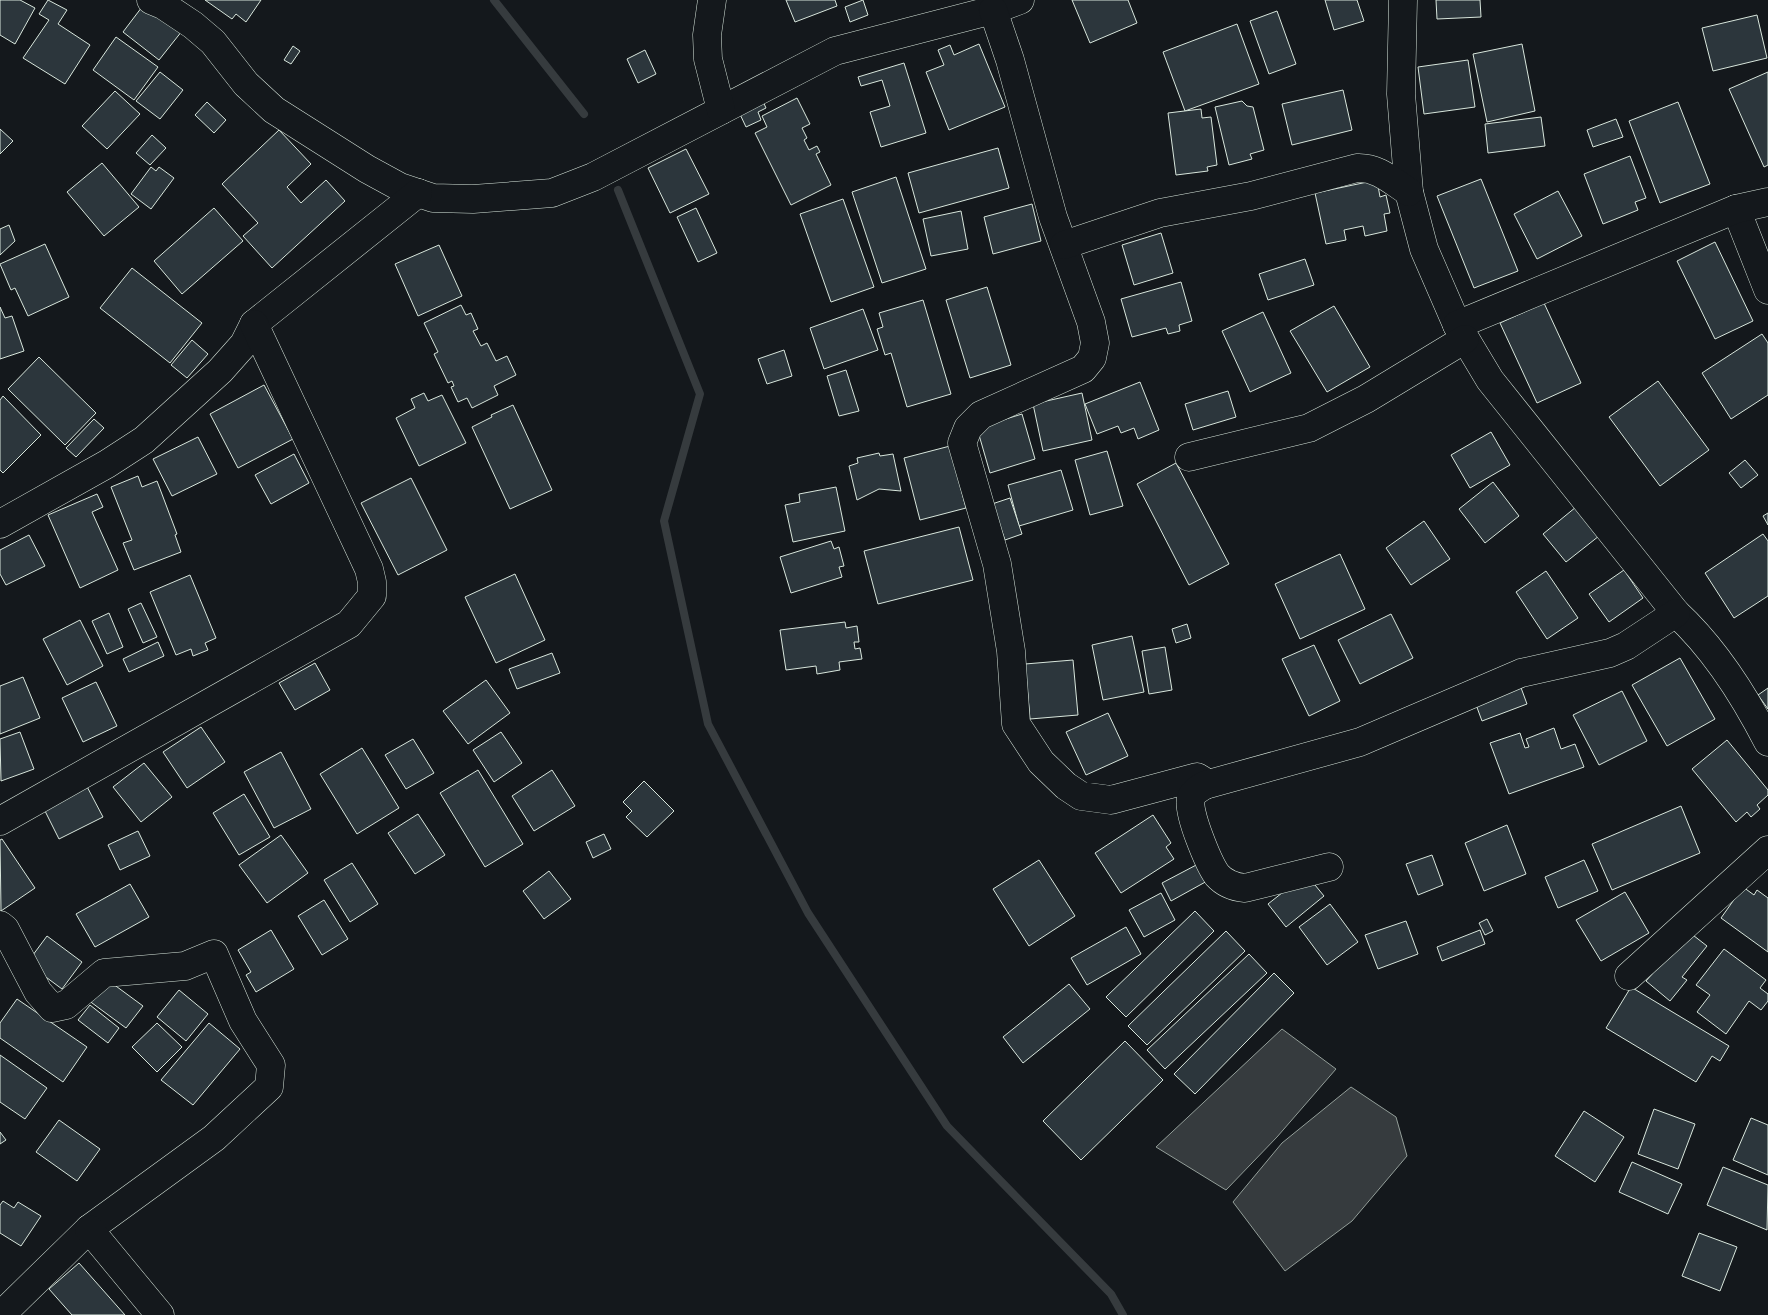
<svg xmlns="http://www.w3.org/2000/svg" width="1768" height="1315" font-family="Ubuntu,sans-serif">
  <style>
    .water { fill: #363b3e; stroke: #939e99 }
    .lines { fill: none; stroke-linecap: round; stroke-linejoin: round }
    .stream { stroke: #363b3e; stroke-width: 8 }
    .building { fill: #2c363c; stroke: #d8e6dc }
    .minor-casing { stroke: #d8e6dc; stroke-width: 29 }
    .minor { stroke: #14181c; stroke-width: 28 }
  </style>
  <rect width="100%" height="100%" fill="#14181c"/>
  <g class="water">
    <polygon points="1282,1029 1336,1069 1277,1137 1226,1190 1156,1147"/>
    <polygon points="1351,1087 1396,1117 1407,1156 1352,1221 1285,1271 1233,1202 1282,1143"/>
  </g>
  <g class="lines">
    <g class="stream">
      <polyline points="494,0 584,114"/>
      <polyline points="618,190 700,394 664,521 708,724 808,913 947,1126 1111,1294 1123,1315"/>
    </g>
  </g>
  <g class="building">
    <polygon points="0,0 20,0 35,8 15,44 0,35"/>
    <polygon points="48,0 67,10 58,24 90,45 65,84 23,58 49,20 39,14"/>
    <polygon points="205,0 261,0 246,22 236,14 232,19"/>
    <polygon points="786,0 835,0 837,6 795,22"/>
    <polygon points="863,0 868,15 850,22 845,7"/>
    <polygon points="1072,0 1128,0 1137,23 1090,43"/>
    <polygon points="1325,0 1357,0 1364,21 1334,30"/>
    <polygon points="1436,0 1480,0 1481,17 1437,19"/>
    <polygon points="145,3 182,31 159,60 123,32"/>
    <polygon points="1277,11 1296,64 1269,74 1250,21"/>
    <polygon points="1757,15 1767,58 1713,71 1702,28"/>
    <polygon points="1237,24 1259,84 1185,111 1163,52"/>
    <polygon points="116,37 158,67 134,100 93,70"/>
    <polygon points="979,44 1005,107 949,130 926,72 944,65 938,50 950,45 954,55"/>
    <polygon points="1522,44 1535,111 1487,122 1473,54"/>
    <polygon points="293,46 300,51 291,64 284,60"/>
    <polygon points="645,50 656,74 638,83 627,59"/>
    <polygon points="1468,60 1475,107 1424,114 1418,67"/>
    <polygon points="904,63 926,133 881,147 870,112 890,106 882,80 861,86 858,77"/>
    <polygon points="160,72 183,90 160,119 136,101"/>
    <polygon points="1768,72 1768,165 1764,167 1729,89"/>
    <polygon points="1343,90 1352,130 1292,145 1282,104"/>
    <polygon points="115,91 140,114 107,149 82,126"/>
    <polygon points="797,98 810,124 802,128 807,138 804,140 809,150 817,146 820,152 816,154 831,185 791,205 755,133 767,127 762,116"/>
    <polygon points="762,99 766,108 758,112 761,120 746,127 738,110"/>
    <polygon points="1242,101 1247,106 1253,107 1264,150 1250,154 1252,159 1229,165 1215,107"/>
    <polygon points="207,102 226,120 214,133 195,115"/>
    <polygon points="1678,102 1710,184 1660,203 1629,121"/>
    <polygon points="1201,109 1202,118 1211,117 1217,165 1207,167 1208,171 1176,175 1168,113"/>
    <polygon points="1541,117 1545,146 1488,153 1485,124"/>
    <polygon points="1616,119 1623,137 1593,147 1587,130"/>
    <polygon points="0,129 13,141 0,154"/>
    <polygon points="279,130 311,164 287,187 301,203 326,180 345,201 272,268 243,236 258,223 222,184"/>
    <polygon points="152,135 166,148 150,165 136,153"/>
    <polygon points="998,148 1009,188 919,213 908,173"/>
    <polygon points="686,149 709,194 670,213 648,168"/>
    <polygon points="1630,156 1646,198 1635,202 1638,210 1603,224 1584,174"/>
    <polygon points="102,163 139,207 104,236 67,192"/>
    <polygon points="151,167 156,171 159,167 174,178 151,209 131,194"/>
    <polygon points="896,177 926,269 882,283 852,192"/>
    <polygon points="1481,179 1518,271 1474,288 1437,196"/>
    <polygon points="1377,180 1380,197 1386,195 1390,213 1384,214 1387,231 1365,236 1363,226 1344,230 1346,240 1326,244 1315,193"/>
    <polygon points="1558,191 1582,236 1537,259 1514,214"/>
    <polygon points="843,199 874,287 831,302 800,214"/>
    <polygon points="1032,204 1041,241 993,254 984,217"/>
    <polygon points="214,208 243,241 182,294 154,261"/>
    <polygon points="696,208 717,253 698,262 677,217"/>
    <polygon points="961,211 968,249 931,256 923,219"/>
    <polygon points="9,225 15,241 0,255 0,229"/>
    <polygon points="1161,233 1173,273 1134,285 1122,245"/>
    <polygon points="1715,242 1753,321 1715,339 1677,261"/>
    <polygon points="45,244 69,297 28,316 15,288 11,290 0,264"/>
    <polygon points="439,245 462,296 418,316 395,264"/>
    <polygon points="1305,259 1314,285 1268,300 1259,274"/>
    <polygon points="132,268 202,323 170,363 100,308"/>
    <polygon points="1181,282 1192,321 1179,325 1180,331 1168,334 1166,328 1132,337 1121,299"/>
    <polygon points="987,287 1011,365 970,378 946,300"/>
    <polygon points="923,300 951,394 907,407 891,353 885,355 877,329 883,327 879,313"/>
    <polygon points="1544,303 1581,383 1537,403 1500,323"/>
    <polygon points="461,305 466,315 471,313 478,329 473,331 481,346 487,343 496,361 507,356 516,375 494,386 498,395 472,408 467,398 458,402 451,387 454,386 452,381 448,383 434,354 438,352 424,323"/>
    <polygon points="1334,306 1370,367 1327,392 1290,331"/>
    <polygon points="0,307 5,318 12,316 24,351 0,359"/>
    <polygon points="863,309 878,350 824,369 810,328"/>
    <polygon points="1263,312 1291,373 1250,392 1222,331"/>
    <polygon points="1762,334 1768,343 1768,395 1731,419 1702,373"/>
    <polygon points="192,340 208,354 187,378 171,365"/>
    <polygon points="784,350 792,376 767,384 758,359"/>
    <polygon points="39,357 96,413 65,445 8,389"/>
    <polygon points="846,370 859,411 839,416 827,376"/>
    <polygon points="1658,381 1709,450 1660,486 1609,417"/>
    <polygon points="1140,382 1159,430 1138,439 1134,428 1121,433 1118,426 1097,434 1085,404"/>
    <polygon points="264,385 293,439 238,468 210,414"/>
    <polygon points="1228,391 1236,417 1193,430 1185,404"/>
    <polygon points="424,393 428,401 442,395 466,443 419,466 396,418 415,408 411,399"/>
    <polygon points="1082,393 1092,440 1043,451 1033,404"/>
    <polygon points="3,396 41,435 3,473 0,470 0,400"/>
    <polygon points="513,405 552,490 510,509 472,427 492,417 491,415"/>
    <polygon points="1022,414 1035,459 990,473 977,428"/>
    <polygon points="94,419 104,428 76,457 66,448"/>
    <polygon points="1491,432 1510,465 1470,488 1451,455"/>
    <polygon points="198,437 217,474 172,496 153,459"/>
    <polygon points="950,446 966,508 920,520 904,458"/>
    <polygon points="1107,451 1123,506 1090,515 1075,460"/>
    <polygon points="879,453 880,456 893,454 901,491 879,489 857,500 849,466 858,463 857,458"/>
    <polygon points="294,454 309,483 271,504 255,475"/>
    <polygon points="1745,460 1758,475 1741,488 1729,473"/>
    <polygon points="1176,463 1229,564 1189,585 1137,484"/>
    <polygon points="1061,470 1073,510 1019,526 1008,485"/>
    <polygon points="138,476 142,487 157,481 177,534 175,535 181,552 134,570 123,543 132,540 111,487"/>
    <polygon points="411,478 447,550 398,575 361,503"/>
    <polygon points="1493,482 1519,516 1485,543 1459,509"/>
    <polygon points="836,487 845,531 793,542 785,505 800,502 799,494"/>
    <polygon points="97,494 103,507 92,512 118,570 80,588 48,515"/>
    <polygon points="1010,498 1022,534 1005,540 992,504"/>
    <polygon points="1576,507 1599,536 1566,562 1543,534"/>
    <polygon points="1768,513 1768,525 1763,516"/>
    <polygon points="1424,521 1450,559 1411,585 1386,548"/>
    <polygon points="959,527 973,580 878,604 864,551"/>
    <polygon points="1763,534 1768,541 1768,596 1734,618 1705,573"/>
    <polygon points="29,535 45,566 6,585 0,574 0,550"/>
    <polygon points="831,541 834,549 839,547 844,566 839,567 842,577 791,593 780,557"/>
    <polygon points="1340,554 1365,609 1300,639 1275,584"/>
    <polygon points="1624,570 1643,598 1609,622 1589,594"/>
    <polygon points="1546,571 1578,618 1547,639 1516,592"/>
    <polygon points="515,574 545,640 496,663 465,597"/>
    <polygon points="190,575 216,638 205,643 208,650 193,656 191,649 176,655 150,592"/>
    <polygon points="141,603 157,637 143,643 128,609"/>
    <polygon points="109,613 123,647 107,654 92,621"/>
    <polygon points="1391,614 1413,658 1360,684 1338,640"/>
    <polygon points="80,620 103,666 67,685 43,639"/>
    <polygon points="845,622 846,628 857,626 859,642 854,642 855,649 860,648 862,659 839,662 840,670 817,674 816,666 786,670 780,630"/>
    <polygon points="1187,624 1191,638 1176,643 1172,629"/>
    <polygon points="1132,636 1144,692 1103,700 1092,645"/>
    <polygon points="158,642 164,656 129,672 123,659"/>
    <polygon points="1314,645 1340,701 1309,716 1282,659"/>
    <polygon points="1165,647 1172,690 1149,694 1142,651"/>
    <polygon points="552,653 560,673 517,689 509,669"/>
    <polygon points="1680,658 1715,719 1667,746 1632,685"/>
    <polygon points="1073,660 1078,715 1030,719 1025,664"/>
    <polygon points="315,663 330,690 295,710 279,683"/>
    <polygon points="23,677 40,718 0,734 0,686"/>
    <polygon points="486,680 510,713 468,744 443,711"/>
    <polygon points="96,682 117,726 83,742 62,698"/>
    <polygon points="1520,685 1527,704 1482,721 1475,702"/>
    <polygon points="1768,688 1768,709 1758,695"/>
    <polygon points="1622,691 1647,741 1599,765 1573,715"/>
    <polygon points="1108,713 1128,756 1086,775 1066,732"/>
    <polygon points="201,727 225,762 187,788 163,752"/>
    <polygon points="1554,728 1561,749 1575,744 1584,767 1509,794 1490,743 1520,733 1525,748 1529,747 1526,739"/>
    <polygon points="20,732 34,769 1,781 0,739"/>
    <polygon points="501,732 522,763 494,782 473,750"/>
    <polygon points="413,739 434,773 406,789 385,755"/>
    <polygon points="1727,740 1768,790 1768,795 1757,805 1760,809 1751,817 1747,812 1736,822 1692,769"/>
    <polygon points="362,748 399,808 357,834 320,774"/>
    <polygon points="281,752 311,809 274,828 244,772"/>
    <polygon points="144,763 172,797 141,822 113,787"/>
    <polygon points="478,770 523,844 485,867 440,793"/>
    <polygon points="552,770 575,806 534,831 512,796"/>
    <polygon points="83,779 103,817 59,839 40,801"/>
    <polygon points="644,781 674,811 647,837 626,817 632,811 623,802"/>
    <polygon points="244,794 270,837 239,855 213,813"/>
    <polygon points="1681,806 1700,853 1612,890 1592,844"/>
    <polygon points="418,814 445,855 415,874 388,833"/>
    <polygon points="1153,815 1171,843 1166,847 1174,859 1121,893 1095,853"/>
    <polygon points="1507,825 1526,874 1484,891 1465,843"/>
    <polygon points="138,831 150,856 120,870 108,845"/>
    <polygon points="604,834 611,849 593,858 586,842"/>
    <polygon points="281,835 308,873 267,903 239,865"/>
    <polygon points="2,839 35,888 1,911 0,840"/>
    <polygon points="1432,855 1443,885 1418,895 1406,864"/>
    <polygon points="1039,860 1075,916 1029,946 993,889"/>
    <polygon points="1584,860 1598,891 1558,908 1545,877"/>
    <polygon points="352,863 378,904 350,922 324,880"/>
    <polygon points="1200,863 1209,880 1171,901 1162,883"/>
    <polygon points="549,871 571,899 544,919 523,891"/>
    <polygon points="1306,874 1324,896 1286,927 1268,904"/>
    <polygon points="130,884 149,917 95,947 76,914"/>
    <polygon points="1743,887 1754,895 1757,890 1768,898 1768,952 1721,918"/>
    <polygon points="1625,892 1649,933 1601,961 1576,920"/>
    <polygon points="1161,893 1175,920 1144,937 1129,910"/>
    <polygon points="324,900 348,939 322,955 298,916"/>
    <polygon points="1330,904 1358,942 1327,965 1299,927"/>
    <polygon points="1195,911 1214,931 1126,1017 1106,997"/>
    <polygon points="1487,919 1493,931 1485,935 1479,923"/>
    <polygon points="1406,921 1418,954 1378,969 1365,935"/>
    <polygon points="1126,927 1141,954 1087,985 1071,958"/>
    <polygon points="271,930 294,969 256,992 246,975 251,972 238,950"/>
    <polygon points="1480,930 1485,944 1442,961 1437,947"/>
    <polygon points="1226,931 1245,951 1147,1045 1128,1026"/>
    <polygon points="1689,932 1707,946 1682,977 1687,980 1670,1001 1646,981"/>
    <polygon points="47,936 82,962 62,989 27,963"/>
    <polygon points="1724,949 1766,980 1760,988 1768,994 1768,1001 1761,1010 1749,1001 1726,1034 1697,1012 1710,995 1696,985"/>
    <polygon points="1249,954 1267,973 1165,1069 1147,1050"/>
    <polygon points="1274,973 1294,993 1195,1094 1174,1074"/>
    <polygon points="105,978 143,1006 126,1028 88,1000"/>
    <polygon points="1069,984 1090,1009 1023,1063 1003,1037"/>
    <polygon points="1631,987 1729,1046 1720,1061 1712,1056 1696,1082 1606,1028"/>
    <polygon points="179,990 208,1014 186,1041 157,1017"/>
    <polygon points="17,999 87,1047 63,1082 0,1038 0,1023"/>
    <polygon points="90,1005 119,1028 108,1043 78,1020"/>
    <polygon points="157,1023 182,1047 157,1072 132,1047"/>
    <polygon points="209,1023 240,1049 193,1105 161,1080"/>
    <polygon points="1125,1041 1163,1080 1081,1160 1043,1121"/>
    <polygon points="0,1055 47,1088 25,1119 0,1102"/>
    <polygon points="1654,1109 1695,1124 1678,1169 1638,1154"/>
    <polygon points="1584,1111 1624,1137 1595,1182 1555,1156"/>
    <polygon points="1751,1118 1768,1125 1768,1175 1733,1160"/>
    <polygon points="59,1120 100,1149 77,1181 36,1152"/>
    <polygon points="0,1132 6,1140 0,1144"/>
    <polygon points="1632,1162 1682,1184 1668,1214 1619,1192"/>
    <polygon points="1723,1167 1768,1185 1767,1230 1707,1205"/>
    <polygon points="3,1201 14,1208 18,1202 41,1216 21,1246 0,1233 0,1205"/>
    <polygon points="1699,1233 1737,1247 1720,1291 1682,1276"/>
    <polygon points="79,1263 125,1315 72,1315 49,1289"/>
  </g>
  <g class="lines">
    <g class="minor-casing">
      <g id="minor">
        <polyline points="151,0 163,5 193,25 213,42 246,84 274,110 367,169 400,187 433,198 473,199 552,193 593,177 835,51 993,10 1020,0"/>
        <polyline points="712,0 707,35 708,59 721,110"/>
        <path d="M1403,0L1401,94L1409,192L1424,249L1457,325L1490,380L1676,613C1715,649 1744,695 1768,742"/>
        <polyline points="993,10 1010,60 1053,217 1091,322 1095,343 1092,358 1083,369 981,415 968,428 962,443 997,564 1011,651 1016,724 1041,762 1066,786 1081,796 1111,800 1197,777 1202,780 1205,785"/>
        <polyline points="1736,209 1768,290"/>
        <path d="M1064,245L1160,213L1251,196L1357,168C1378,167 1392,181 1409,192"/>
        <polyline points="1457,325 1736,209 1768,202"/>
        <polyline points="1189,457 1309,428 1366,399 1465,339"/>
        <polyline points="0,524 107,464 144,440 220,371 244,344 254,324 418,193"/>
        <polyline points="0,821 349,624 372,596 372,582 369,569 254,324"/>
        <path d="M1329,867L1245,888C1234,887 1225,884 1217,875C1209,864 1186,810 1191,798C1193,792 1200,788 1205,785L1360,742L1521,673L1610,653L1626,646L1676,613"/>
        <polyline points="0,925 5,929 38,992 52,1008 66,1005 104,973 185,966 214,954 243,1021 271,1065 269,1087 214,1138 89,1229 1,1315"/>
        <polyline points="1629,976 1768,850"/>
        <polyline points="89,1229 160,1315"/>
      </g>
    </g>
    <use href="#minor" class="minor"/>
  </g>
</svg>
